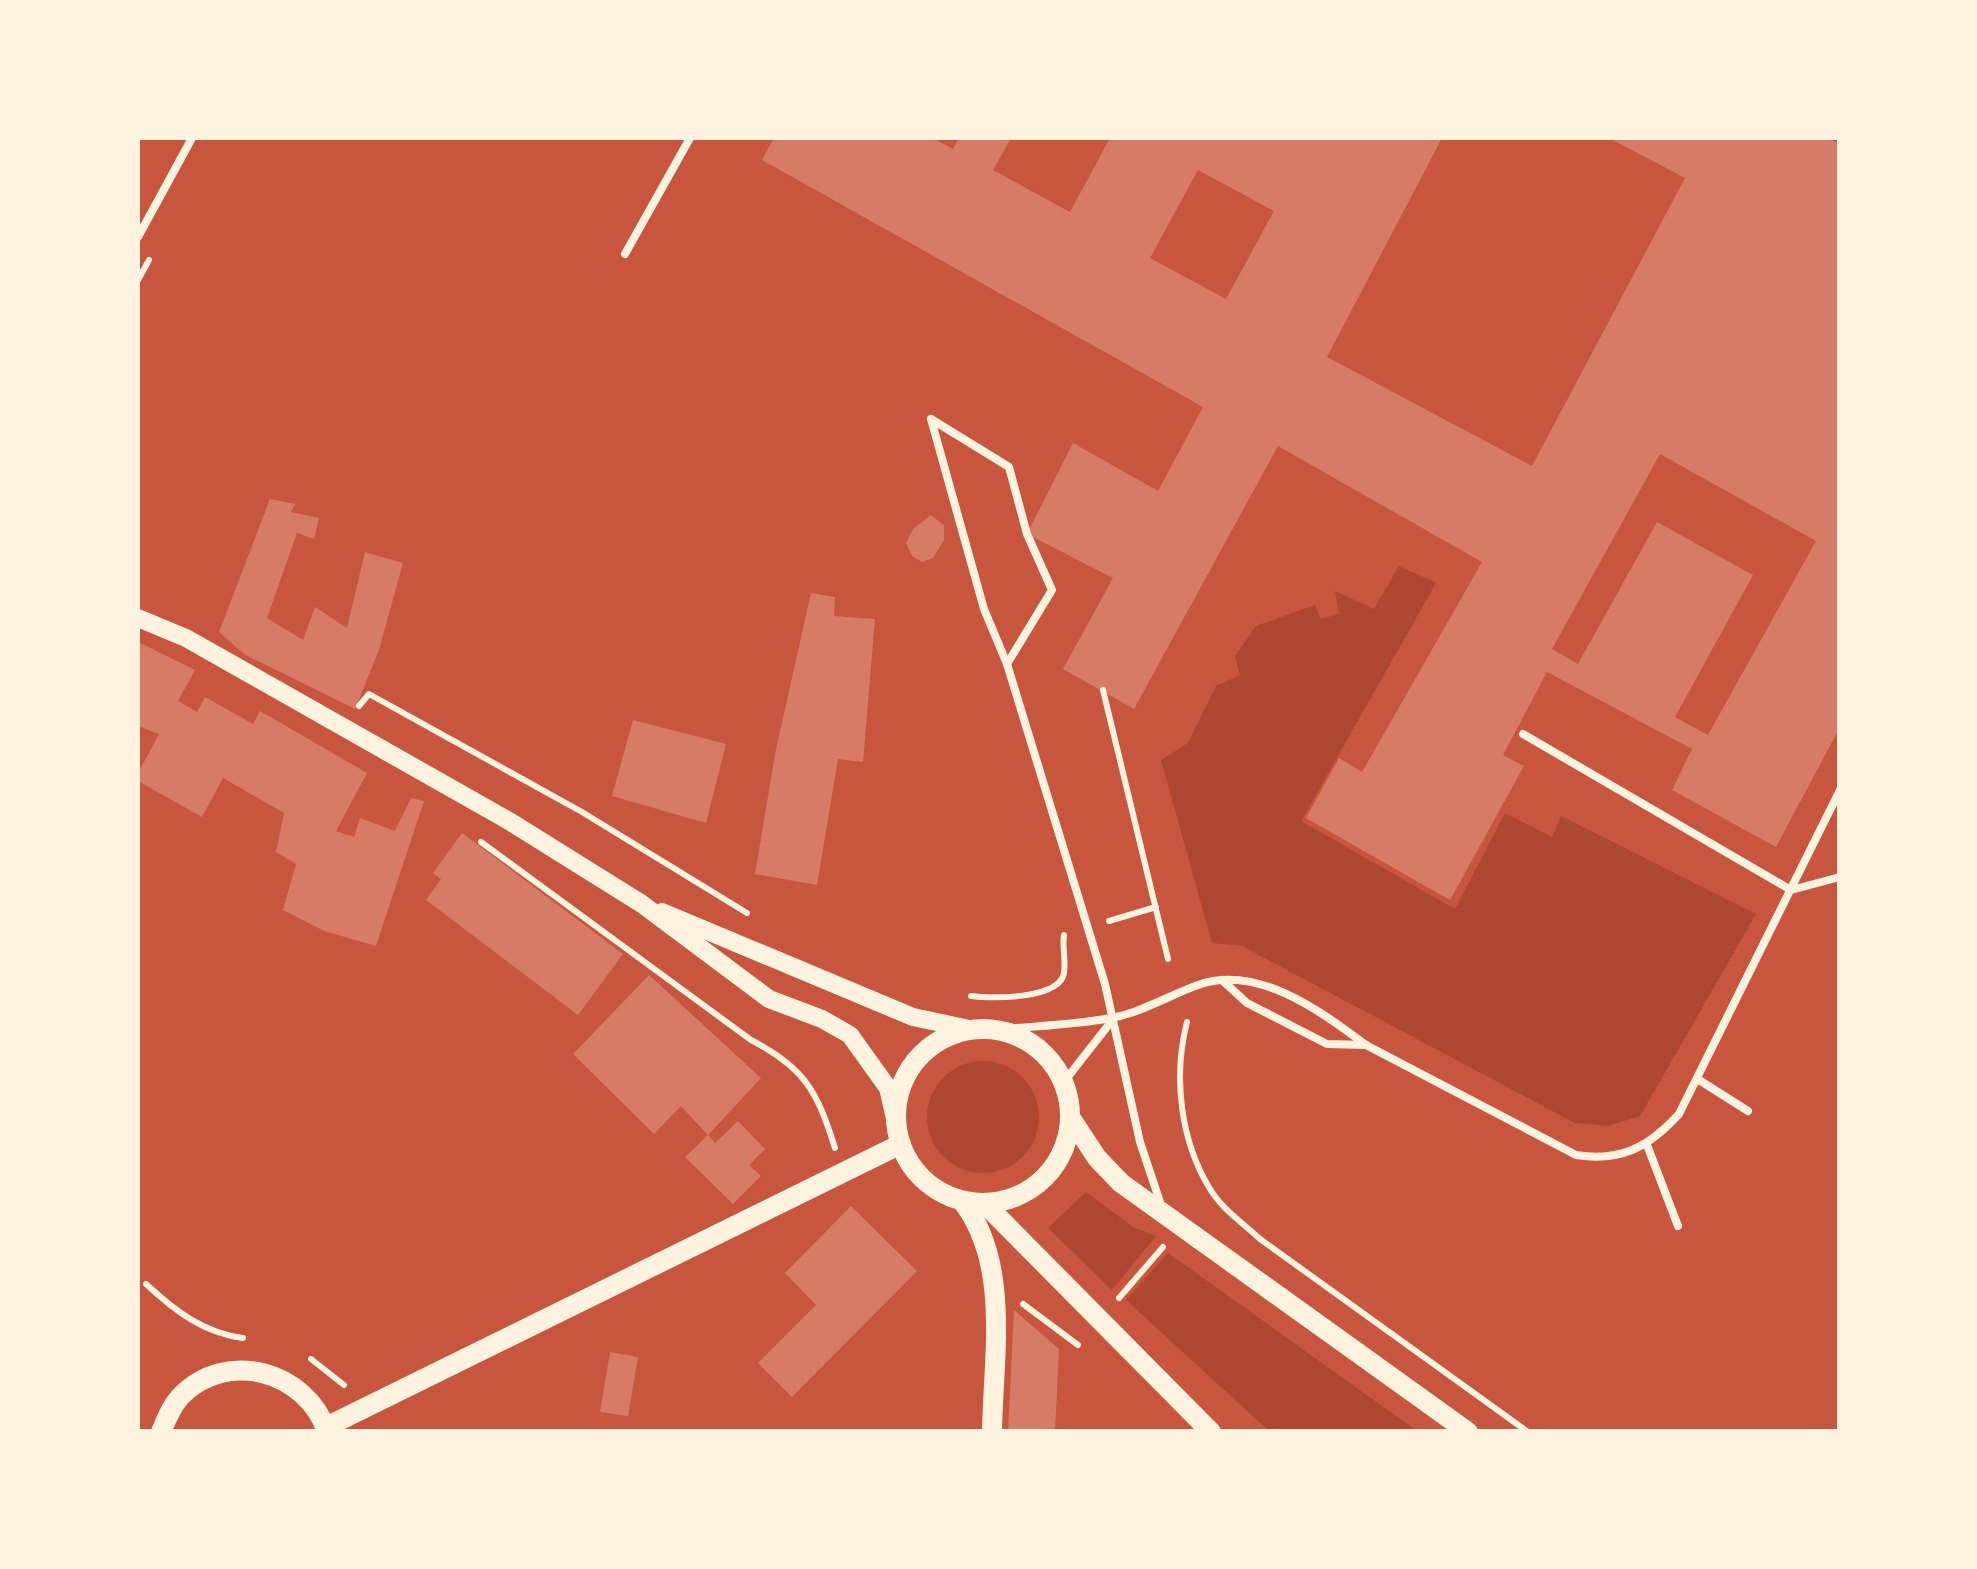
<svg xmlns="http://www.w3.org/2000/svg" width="1977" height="1569" font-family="'Golos Text',sans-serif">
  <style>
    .green { fill: #ae4732 }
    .building { fill: #d67c66; fill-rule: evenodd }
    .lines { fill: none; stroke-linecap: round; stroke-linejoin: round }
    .path { stroke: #fff3e0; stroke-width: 6 }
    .service { stroke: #fff3e0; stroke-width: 8 }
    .tertiary { stroke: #fff3e0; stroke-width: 18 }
    .secondary { stroke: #fff3e0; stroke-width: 20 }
  </style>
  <rect width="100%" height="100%" fill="#c8553d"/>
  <g class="green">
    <polygon points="1399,566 1436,583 1301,821 1455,909 1505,813 1552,837 1561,816 1756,914 1640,1116 1608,1126 1575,1123 1242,946 1212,943 1161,760 1188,743 1216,686 1240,675 1235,656 1256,626 1315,605 1321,619 1339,614 1335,591 1374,609"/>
    <circle cx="983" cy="1117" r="56"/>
    <polygon points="1086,1192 1133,1227 1156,1236 1112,1290 1048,1228"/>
    <polygon points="1168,1253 1417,1431 1269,1431 1126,1300"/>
  </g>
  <g class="building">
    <path d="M774,138H933L953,149L959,138H1011L993,170L1070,212L1110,138H1442L1327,357L1532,466L1685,178L1609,138H1828L1840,144V727L1776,847L1672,790L1692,749L1547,672L1503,755L1524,766L1450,900L1306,818L1339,758L1362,772L1482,562L1278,446L1134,709L1063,669L1113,578L1027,534L1073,443L1158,491L1203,407L762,160ZM1198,170L1274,211L1226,299L1150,258ZM1660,454L1816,541L1708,735L1675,717L1753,575L1657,522L1578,664L1552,649Z"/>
    <polygon points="270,499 295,504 291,512 319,518 314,539 297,533 267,618 303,640 315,607 347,628 365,552 403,563 379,650 355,709 244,654 219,632"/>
    <polygon points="931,515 944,525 944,540 933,558 922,562 912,556 906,543 913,529"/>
    <polygon points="811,593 835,597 834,616 875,619 863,762 838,759 817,885 755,874 776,749"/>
    <polygon points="138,642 195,670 178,701 197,712 205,697 253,724 260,711 367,773 336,831 354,837 360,818 395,831 411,798 424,801 376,946 324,931 283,910 296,864 276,852 284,813 223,778 202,817 138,781 138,773 159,734 138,726"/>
    <polygon points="633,720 726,744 706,823 612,796"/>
    <polygon points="462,833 623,954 578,1015 426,900 441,879 433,873"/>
    <polygon points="649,975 761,1078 708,1135 681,1106 654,1134 573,1054"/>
    <polygon points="738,1121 765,1149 749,1165 761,1176 733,1204 685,1157 708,1135 715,1143"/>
    <polygon points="851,1206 917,1271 792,1397 758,1363 816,1305 785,1273"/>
    <polygon points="1014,1310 1059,1349 1055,1432 1008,1432"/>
    <polygon points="610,1352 638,1357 628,1416 600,1412"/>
  </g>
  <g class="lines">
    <g class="path">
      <polyline points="138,280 149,260"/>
      <polyline points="1103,690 1168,959"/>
      <polyline points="359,706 369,694 582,812 747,913"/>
      <path d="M481,842L751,1040C805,1068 817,1091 835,1148"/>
      <polyline points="1109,921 1156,907"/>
      <path d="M971,996C993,999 1060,999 1064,973C1066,961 1062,946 1064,935"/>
      <path d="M1187,1022C1173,1076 1180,1140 1210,1189C1222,1209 1243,1223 1260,1239L1528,1432"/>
      <path d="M146,1284C174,1310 203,1333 243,1338"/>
      <polyline points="1119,1298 1163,1247"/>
      <polyline points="1023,1304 1078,1345"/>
      <polyline points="311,1359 344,1385"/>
    </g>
    <g class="service">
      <polyline points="138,237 192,138"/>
      <polyline points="625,254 690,138"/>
      <polyline points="931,419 984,609 1007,664 1105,984 1140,1142 1160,1202"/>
      <polyline points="931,419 1009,467 1027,534 1052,590 1007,664"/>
      <polyline points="1523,734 1791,890 1840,877"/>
      <polyline points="1222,980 1247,1003 1327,1044 1366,1045"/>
      <path d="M995,1030C1033,1026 1073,1025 1111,1018C1140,1013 1170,995 1198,985C1258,964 1320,1011 1366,1045L1576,1155C1621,1162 1649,1147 1679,1114L1840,790"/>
      <polyline points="1699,1080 1748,1111"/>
      <polyline points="1063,1083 1114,1018"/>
      <polyline points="1647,1145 1678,1226"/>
    </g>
    <g class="tertiary">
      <polyline points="138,618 186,638 509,821 642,904 769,999 822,1019 850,1035 888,1088 896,1123"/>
      <polyline points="662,912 913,1017 974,1030"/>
    </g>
    <g class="secondary">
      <circle cx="983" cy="1116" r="87"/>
      <polyline points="1070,1117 1097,1158 1121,1183 1468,1432"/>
      <path d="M962,1201C1011,1263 993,1358 992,1432"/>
      <polyline points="985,1204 1211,1432"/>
      <polyline points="326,1427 901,1144"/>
      <path d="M161,1432C166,1420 171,1407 180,1397C226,1348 307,1371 327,1432"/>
    </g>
  </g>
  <rect width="1977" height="1569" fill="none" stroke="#fff3e0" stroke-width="280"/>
</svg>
